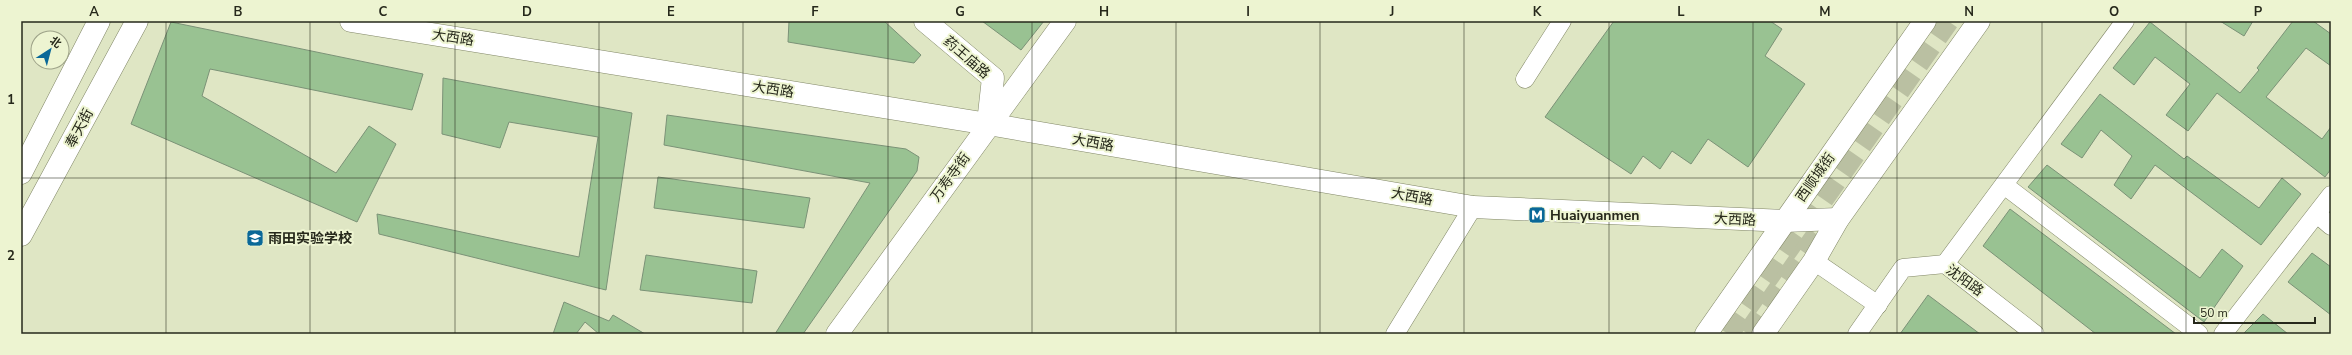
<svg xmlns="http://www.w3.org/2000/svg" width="2352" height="355" font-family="'Nunito Sans','Noto Sans SC',sans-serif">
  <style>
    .building { fill: #99c292; stroke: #7b9277 }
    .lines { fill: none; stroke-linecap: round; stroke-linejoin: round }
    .highway-tunnel { stroke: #bac0a2; stroke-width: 22; stroke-dasharray: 22 11; stroke-linecap: butt }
    .street-casing { stroke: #808666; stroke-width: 19 }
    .secondary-casing { stroke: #808666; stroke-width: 23 }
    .primary-casing { stroke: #808666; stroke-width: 23 }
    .street { stroke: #fff; stroke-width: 18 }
    .secondary { stroke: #fff; stroke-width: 22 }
    .primary { stroke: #fff; stroke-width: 22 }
    .grid { fill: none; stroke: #26281b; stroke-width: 1; stroke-opacity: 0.55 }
    .labels { text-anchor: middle; stroke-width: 4; stroke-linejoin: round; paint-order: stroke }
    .street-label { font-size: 14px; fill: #26281b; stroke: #edf4d1 }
    .poi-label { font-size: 14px; font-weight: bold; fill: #26281b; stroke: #edf4d1; text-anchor: start }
    .neatline { fill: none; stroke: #26281b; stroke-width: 1.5 }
    .grid-label { font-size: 13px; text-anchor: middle; font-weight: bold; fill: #26281b }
  </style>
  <rect width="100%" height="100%" fill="#dfe6c4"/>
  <g class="building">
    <polygon points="789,21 884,21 921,55 914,63 788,42"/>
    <polygon points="982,21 1044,21 1021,50"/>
    <polygon points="1614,21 1770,21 1782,29 1765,56 1805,84 1748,167 1708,139 1691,164 1672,151 1660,169 1643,156 1631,174 1545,117"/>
    <polygon points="2220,21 2253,21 2244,36"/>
    <polygon points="2293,21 2313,21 2331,34 2331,66 2306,48 2266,97 2322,139 2331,127 2331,169 2325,177 2217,93 2188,131 2166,115 2190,84 2155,57 2134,85 2113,68 2150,22 2240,93 2259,70 2257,68"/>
    <polygon points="171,22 423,74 412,110 210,69 202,96 336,173 369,126 396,144 357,222 131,124"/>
    <polygon points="443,78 632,113 606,290 379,234 377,214 579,257 598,137 509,122 500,148 442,134"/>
    <polygon points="2100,94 2184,159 2187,156 2259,208 2282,178 2301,194 2261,245 2155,165 2131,199 2114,185 2132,156 2101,130 2082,158 2061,144"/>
    <polygon points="667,115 906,149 919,157 917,171 803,334 775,334 870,183 664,145"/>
    <polygon points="2047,165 2200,278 2222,249 2243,266 2204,322 2028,187"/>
    <polygon points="658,177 810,198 804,228 654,208"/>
    <polygon points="2010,209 2176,334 2096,334 1983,246"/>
    <polygon points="2312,253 2331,267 2331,315 2288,282"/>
    <polygon points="646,255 757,271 752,303 640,290"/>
    <polygon points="1928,295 1980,334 1900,334"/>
    <polygon points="564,302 609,321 613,315 645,334 599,334 585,322 576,334 553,334"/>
    <polygon points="2263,314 2288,334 2243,334"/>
  </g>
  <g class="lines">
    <g class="highway-tunnel">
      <polyline points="1728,334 1948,21"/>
      <polyline points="1748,334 1831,215"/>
    </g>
    <g class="street-casing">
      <g id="street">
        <polyline points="1525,79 1562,21"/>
        <polyline points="2004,185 2199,334"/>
        <polyline points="2317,214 2331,226"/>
        <polyline points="1814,261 1878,305"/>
        <polyline points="1945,264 2125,21"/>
        <polyline points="1395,334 1473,207"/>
        <polyline points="1857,334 1903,268 1945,264 2035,334"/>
        <polyline points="2223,334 2331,195"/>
      </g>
    </g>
    <g class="secondary-casing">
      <g id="secondary">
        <polyline points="351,21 988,124 1473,207 1784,221 1838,219"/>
        <polyline points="925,21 993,78 988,123"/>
        <polyline points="21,173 99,21"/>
        <polyline points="21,235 137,21"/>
        <polyline points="837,334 1065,21"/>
      </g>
    </g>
    <g class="primary-casing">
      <g id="primary">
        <polyline points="1706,334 1925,21"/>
        <polyline points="1763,334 1814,261 1838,219 1979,21"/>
      </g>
    </g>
    <use href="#street" class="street"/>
    <use href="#secondary" class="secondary"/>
    <use href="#primary" class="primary"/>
  </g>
  <path class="grid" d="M166,21V334M310,21V334M455,21V334M599,21V334M743,21V334M888,21V334M1032,21V334M1176,21V334M1320,21V334M1464,21V334M1609,21V334M1753,21V334M1897,21V334M2042,21V334M2186,21V334M21,178H2331"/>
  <defs>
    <g id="metro-square" transform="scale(0.9)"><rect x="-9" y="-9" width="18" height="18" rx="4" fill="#0a6898" stroke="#edf4d1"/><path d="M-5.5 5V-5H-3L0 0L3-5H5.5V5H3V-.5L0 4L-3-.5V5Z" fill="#fff"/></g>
    <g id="school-square" transform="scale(0.9)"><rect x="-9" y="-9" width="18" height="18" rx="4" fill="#0a6898" stroke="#edf4d1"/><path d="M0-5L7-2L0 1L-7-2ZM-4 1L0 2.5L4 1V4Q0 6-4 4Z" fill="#fff"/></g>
  </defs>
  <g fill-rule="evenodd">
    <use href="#metro-square" x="1537" y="215"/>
    <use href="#school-square" x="255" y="238"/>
  </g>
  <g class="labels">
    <g class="street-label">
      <text transform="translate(453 37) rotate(9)" y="5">大西路</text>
      <text transform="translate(967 57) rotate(41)" y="5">药王庙路</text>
      <text transform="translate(773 89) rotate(9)" y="5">大西路</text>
      <text transform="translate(79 128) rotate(-62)" y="5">奉天街</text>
      <text transform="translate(1093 142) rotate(10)" y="5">大西路</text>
      <text transform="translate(950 177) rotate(-54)" y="5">万寿寺街</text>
      <text transform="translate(1815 177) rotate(-55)" y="5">西顺城街</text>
      <text transform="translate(1412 196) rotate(10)" y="5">大西路</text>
      <text transform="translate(1735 219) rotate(3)" y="5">大西路</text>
      <text transform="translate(1965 280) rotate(36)" y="5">沈阳路</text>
    </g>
    <g class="poi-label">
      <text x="1550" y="220">Huaiyuanmen</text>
      <text x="268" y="243">雨田实验学校</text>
    </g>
  </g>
  <rect width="2352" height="355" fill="none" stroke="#edf4d1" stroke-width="44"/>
  <g transform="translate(50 50) rotate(36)"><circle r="19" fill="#edf4d1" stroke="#9da288"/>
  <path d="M0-3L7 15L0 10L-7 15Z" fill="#0a6898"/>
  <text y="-6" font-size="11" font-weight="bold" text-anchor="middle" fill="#26281b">北</text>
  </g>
  <path d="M2194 317v6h121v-6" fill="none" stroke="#26281b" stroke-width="2"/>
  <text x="2200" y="317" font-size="12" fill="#26281b" stroke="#edf4d1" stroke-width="3" paint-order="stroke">50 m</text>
  <rect x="22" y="22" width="2308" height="311" class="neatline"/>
  <g class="grid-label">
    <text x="94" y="16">A</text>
    <text x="238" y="16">B</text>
    <text x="383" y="16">C</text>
    <text x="527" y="16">D</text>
    <text x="671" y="16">E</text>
    <text x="815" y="16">F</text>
    <text x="960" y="16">G</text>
    <text x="1104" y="16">H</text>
    <text x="1248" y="16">I</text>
    <text x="1392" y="16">J</text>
    <text x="1537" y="16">K</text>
    <text x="1681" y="16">L</text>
    <text x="1825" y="16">M</text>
    <text x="1969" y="16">N</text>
    <text x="2114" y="16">O</text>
    <text x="2258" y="16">P</text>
    <text x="11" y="104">1</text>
    <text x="11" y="260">2</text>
  </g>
</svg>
